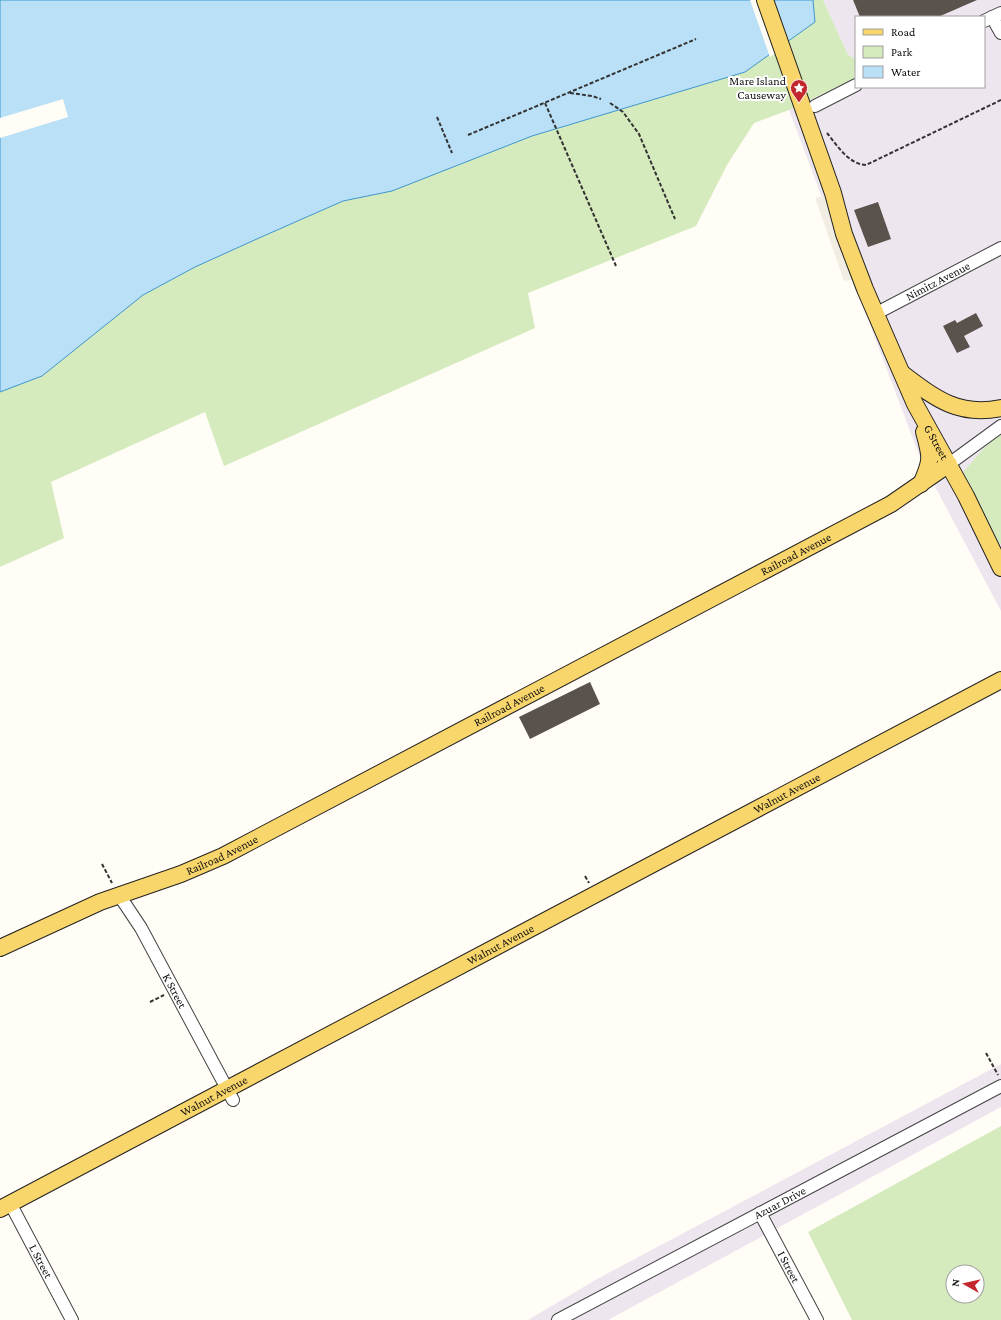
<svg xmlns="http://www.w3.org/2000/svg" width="1001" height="1320" font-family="'Crimson Pro',serif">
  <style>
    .industrial { fill: #eee6ef }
    .green { fill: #d5ebbd; fill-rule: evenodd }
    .plaza { fill: #f1ede2 }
    .water { fill: #b9e0f7; stroke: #3f96cf }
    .pier { fill: #fffdf5 }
    .building { fill: #5a524d }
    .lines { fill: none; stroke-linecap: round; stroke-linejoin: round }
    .minor-casing { stroke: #444; stroke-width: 14 }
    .major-casing { stroke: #222; stroke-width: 18 }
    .path { stroke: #333; stroke-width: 2; stroke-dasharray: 4 2; stroke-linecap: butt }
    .minor { stroke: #fff; stroke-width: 12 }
    .major { stroke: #f9d66b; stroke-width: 16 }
    .labels { text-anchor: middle; stroke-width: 4; stroke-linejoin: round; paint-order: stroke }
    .poi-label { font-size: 12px; fill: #111; stroke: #fff; text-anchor: end }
    .street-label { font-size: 12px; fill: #111; stroke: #fff }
  </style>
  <rect width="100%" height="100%" fill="#fffdf5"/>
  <g class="industrial">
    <polygon points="823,0 1001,0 1001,611 921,460 789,110 854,80 856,72 856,87 984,87 984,17 856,17 856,59 848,56"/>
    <polygon points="1001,1064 1001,1107 608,1320 528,1320 597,1279"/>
  </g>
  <g class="green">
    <polygon points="807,0 823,0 848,55 856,59 854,79 789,110 754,123 727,165 696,226 528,293 535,328 224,466 205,412 51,482 64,538 0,567 0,369 132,282"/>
    <polygon points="1001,434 1001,544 998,543 963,475 964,471 984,448"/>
    <path d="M1001,1126V1320H852L808,1232ZM953,1272H977V1296H953Z"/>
  </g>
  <polygon class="plaza" points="824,196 844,234 860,278 844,281 816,200 816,198"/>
  <polygon class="water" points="0,0 813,0 815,22 745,72 532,136 392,191 343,201 259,238 195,267 143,295 42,376 0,392"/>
  <g class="pier">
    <polygon points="750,0 773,0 786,37 789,43 770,57"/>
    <polygon points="63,99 68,117 0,138 0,118"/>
  </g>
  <g class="building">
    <polygon points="853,0 977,0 938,17 860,17"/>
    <polygon points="878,202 891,239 868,247 854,210"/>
    <polygon points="976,313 983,326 964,336 970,347 957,353 943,326 955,320 957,323"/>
    <polygon points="590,682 600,704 530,739 519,717"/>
  </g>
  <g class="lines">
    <g class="minor-casing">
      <g id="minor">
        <polyline points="992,17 1001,33"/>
        <polyline points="984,21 1001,13"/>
        <polyline points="815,106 856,85"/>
        <path id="s1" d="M875,314L1001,248"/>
        <polyline points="949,464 1001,426"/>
        <path id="s2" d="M119,895L141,928L233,1100"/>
        <path id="s3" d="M10,1203L72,1320"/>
        <path id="s4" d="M760,1213L817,1320"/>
        <path id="s5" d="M558,1320L1001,1086"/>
      </g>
    </g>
    <g class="major-casing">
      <g id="major">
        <path id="s6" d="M765,0L833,193L844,234L865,289L915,404L966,496L1001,568"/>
        <path d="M903,374C935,398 958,417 1001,408"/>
        <path d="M921,484C932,460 931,457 924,432"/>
        <path id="s7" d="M0,948L100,902L181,874L223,856L891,504L949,464"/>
        <path id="s8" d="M0,1209L1001,680"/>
      </g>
    </g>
    <g class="path">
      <polyline points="570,93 592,96 601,99"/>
      <polyline points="545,103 616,266"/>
      <polyline points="610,103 623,112 639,134 675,219"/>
      <polyline points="437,117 452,153"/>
      <path d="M827,133C837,145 848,164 866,165L1001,100"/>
      <polyline points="468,135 696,39"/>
      <polyline points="102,864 112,883"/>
      <polyline points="585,876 589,883"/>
      <polyline points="150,1002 164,995"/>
      <polyline points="986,1053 998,1075"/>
    </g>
    <use href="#minor" class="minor"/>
    <use href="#major" class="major"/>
  </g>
  <defs>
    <g id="sight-pin" transform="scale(0.9)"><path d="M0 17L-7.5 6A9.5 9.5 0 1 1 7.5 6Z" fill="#c4262e" stroke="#fff"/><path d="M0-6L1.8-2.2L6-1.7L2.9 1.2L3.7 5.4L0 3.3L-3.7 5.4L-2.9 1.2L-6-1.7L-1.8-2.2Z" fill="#fff"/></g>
  </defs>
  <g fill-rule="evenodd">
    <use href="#sight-pin" x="799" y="88"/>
  </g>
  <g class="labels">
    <g class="poi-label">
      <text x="786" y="85">Mare Island<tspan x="786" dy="14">Causeway</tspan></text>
    </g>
    <g class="street-label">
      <text dy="4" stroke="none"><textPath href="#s1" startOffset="71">Nimitz Avenue</textPath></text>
      <text dy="4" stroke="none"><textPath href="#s6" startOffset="475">G Street</textPath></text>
      <text dy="4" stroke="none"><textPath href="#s7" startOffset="889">Railroad Avenue</textPath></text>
      <text dy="4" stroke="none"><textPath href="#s7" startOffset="565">Railroad Avenue</textPath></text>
      <text dy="4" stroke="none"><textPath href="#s8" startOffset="890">Walnut Avenue</textPath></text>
      <text dy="4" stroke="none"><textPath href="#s7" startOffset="241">Railroad Avenue</textPath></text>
      <text dy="4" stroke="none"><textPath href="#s8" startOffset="566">Walnut Avenue</textPath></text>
      <text dy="4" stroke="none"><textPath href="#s2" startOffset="111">K Street</textPath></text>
      <text dy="4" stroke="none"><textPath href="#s8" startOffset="242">Walnut Avenue</textPath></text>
      <text dy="4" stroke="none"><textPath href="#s5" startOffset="251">Azuar Drive</textPath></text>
      <text dy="4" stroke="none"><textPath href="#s3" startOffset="66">L Street</textPath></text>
      <text dy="4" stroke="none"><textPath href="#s4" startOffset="61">I Street</textPath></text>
    </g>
  </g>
  <rect x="855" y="16" width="130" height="72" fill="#ffffff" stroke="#a0a0a0"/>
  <rect x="863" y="29" width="20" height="6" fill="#f9d66b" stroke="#a0a0a0"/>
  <text x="891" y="36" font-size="12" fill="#111111">Road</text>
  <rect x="863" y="46" width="20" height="12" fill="#d5ebbd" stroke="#a0a0a0"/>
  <text x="891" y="56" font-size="12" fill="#111111">Park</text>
  <rect x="863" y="66" width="20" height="12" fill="#b9e0f7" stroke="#a0a0a0"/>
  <text x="891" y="76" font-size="12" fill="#111111">Water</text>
  <g transform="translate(965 1284) rotate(278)"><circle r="19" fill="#ffffff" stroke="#a0a0a0"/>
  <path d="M0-3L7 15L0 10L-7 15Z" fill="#c4262e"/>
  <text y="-6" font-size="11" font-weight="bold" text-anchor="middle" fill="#111111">N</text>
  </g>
</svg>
